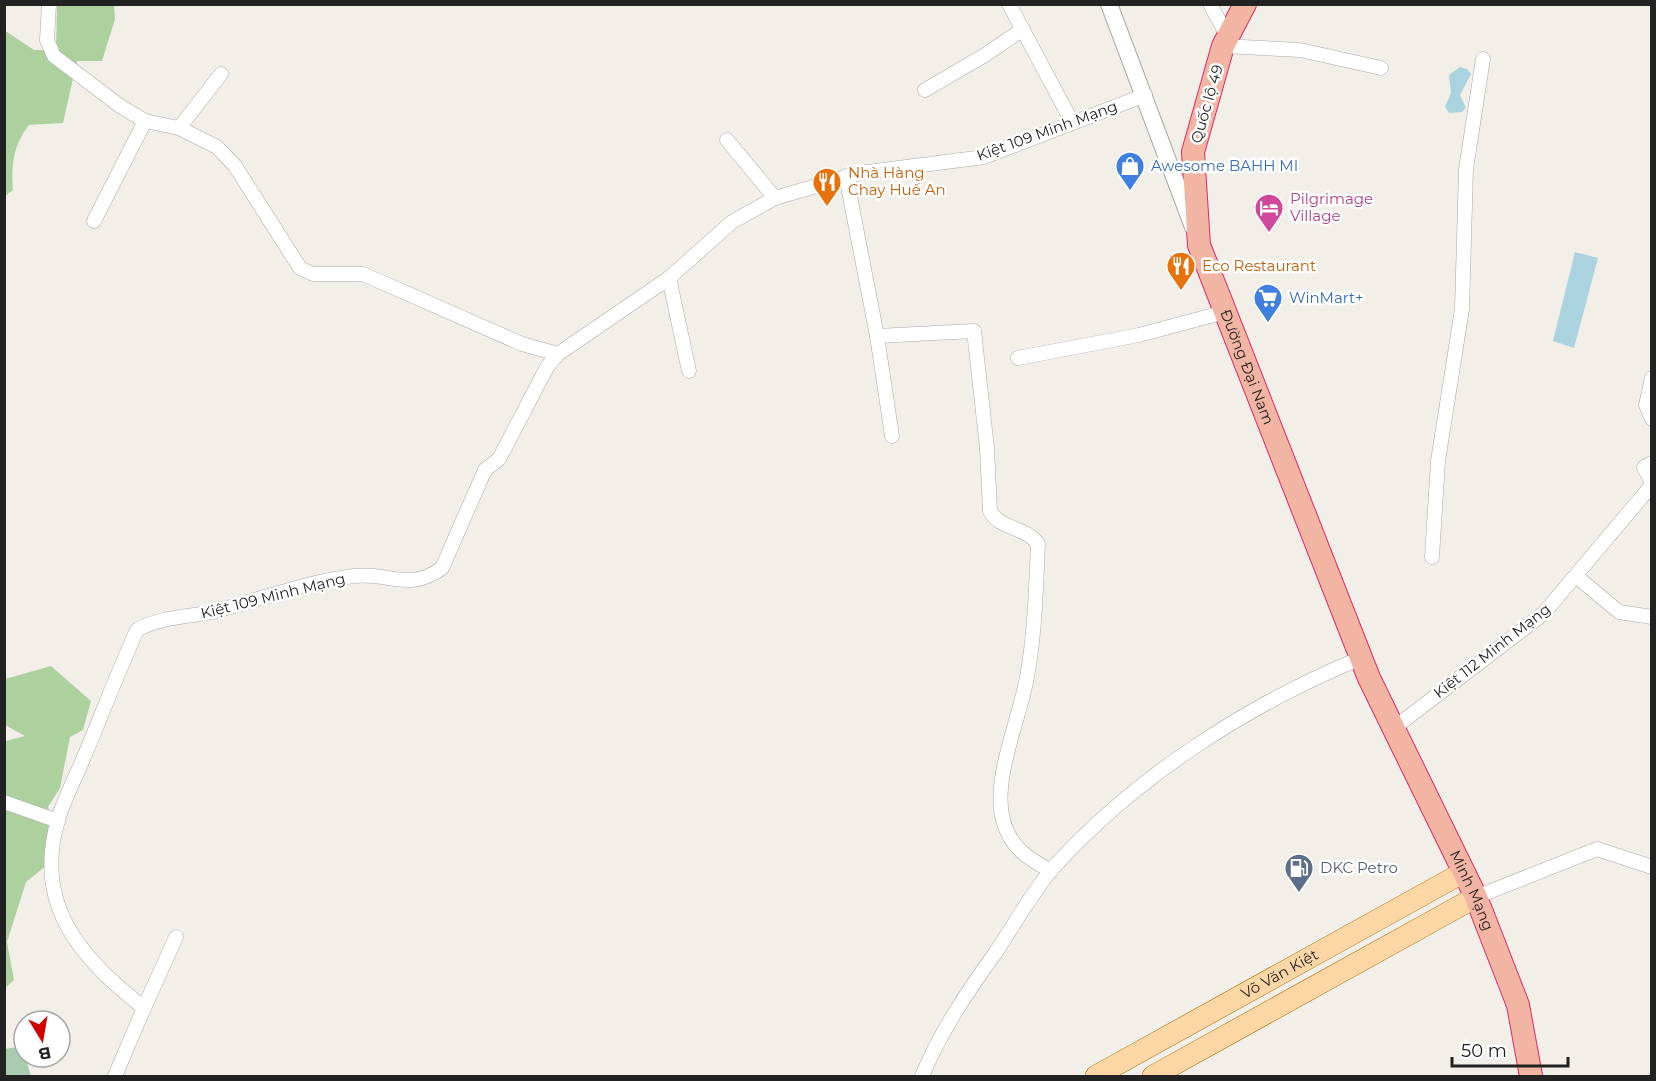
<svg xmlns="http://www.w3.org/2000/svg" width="1656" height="1081" font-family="Montserrat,sans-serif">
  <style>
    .forest { fill: #add19e }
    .cemetery { fill: #aacbaf }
    .water { fill: #aad3df }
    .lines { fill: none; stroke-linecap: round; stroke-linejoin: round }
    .minor-casing { stroke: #a9a9a9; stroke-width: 15 }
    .tertiary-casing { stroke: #a9a9a9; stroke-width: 18 }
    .primary-casing { stroke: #a06b00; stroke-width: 22 }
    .trunk-casing { stroke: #dc2a67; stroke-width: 24 }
    .minor { stroke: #fff; stroke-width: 14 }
    .tertiary { stroke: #fff; stroke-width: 16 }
    .primary { stroke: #fcd6a4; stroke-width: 21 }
    .trunk { stroke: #f2b4a3; stroke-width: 22 }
    .labels { text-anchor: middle; stroke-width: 5; stroke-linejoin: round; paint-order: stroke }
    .street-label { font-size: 15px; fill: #222; stroke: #fff }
    .shop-label { font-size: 15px; fill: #366cbe; stroke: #fff; text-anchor: start }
    .food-label { font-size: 15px; fill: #c56008; stroke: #fff; text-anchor: start }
    .hotel-label { font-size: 15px; fill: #b23c85; stroke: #fff; text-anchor: start }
    .service-label { font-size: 15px; fill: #4e5e75; stroke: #fff; text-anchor: start }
  </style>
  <rect width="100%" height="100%" fill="#f2efe9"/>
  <g class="forest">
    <path d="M57,5H114L115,19L102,61H77L63,123L29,125C13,146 11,165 13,190L5,196L4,30L34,50H56Z"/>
    <polygon points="51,666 91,701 83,730 70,737 60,788 48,807 57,839 52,861 26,882 7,942 14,980 5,988 5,741 25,736 5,725 5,679"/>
  </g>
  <polygon class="cemetery" points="22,1046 31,1076 5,1076 5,1049"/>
  <g class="water">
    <polygon points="1460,67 1467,69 1471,74 1460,95 1466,108 1462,112 1449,113 1445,107 1451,93 1449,75"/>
    <polygon points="1575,252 1598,258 1574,348 1553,341"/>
  </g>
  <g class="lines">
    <g class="minor-casing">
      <g id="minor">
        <polyline points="49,4 47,40 54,56 120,106 145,121 179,128 217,147 235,166 300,268 313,274 363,274 522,344 558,354"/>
        <polyline points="1009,4 1072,122"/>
        <polyline points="1210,4 1228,37"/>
        <polyline points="1223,46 1300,50 1381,68"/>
        <polyline points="925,90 985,55 1023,29"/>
        <polyline points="179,128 221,74"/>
        <polyline points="727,140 775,198"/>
        <polyline points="846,176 877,336 892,436"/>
        <polyline points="94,221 145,121"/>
        <polyline points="669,278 689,371"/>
        <path d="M877,336L974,331L987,448L990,511C999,529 1027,527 1038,544C1036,588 1035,633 1027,677C1020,718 992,779 1003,820C1010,847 1027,858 1051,871"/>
        <polyline points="1018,358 1139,335 1225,312"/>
        <polyline points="1652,378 1646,405 1652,419"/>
        <polyline points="1652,463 1644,467 1652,483"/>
        <polyline points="1432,557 1438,461 1462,309 1466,169 1483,59"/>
        <polyline points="1576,576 1619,612 1652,617"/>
        <polyline points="1394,728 1543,614 1652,485"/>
        <polyline points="4,802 58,821"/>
        <polyline points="1476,897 1597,849 1652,867"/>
        <polyline points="144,1008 176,937"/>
        <path d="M115,1076L144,1008C81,959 33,905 58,820C64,798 76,777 84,757C102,714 118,672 137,630C160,617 187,617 212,612C259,600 305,582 354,576C388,572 410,592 442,568L485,470L499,459L547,367L558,354L669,278L732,222L775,198L860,173L984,157L1145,95"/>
        <path d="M922,1076C941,1031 967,992 996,952C1014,925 1031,894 1052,869C1135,777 1247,705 1361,658"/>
      </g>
    </g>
    <g class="tertiary-casing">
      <polyline id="tertiary" points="1109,4 1193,227"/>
    </g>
    <g class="primary-casing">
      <g id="primary">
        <path id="s1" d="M1096,1076L1464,872"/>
        <polyline points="1153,1076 1476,897"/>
      </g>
    </g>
    <g class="trunk-casing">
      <g id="trunk">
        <path id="s2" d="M1245,4L1223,46L1193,152L1199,245L1369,678L1476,897L1518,1005L1531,1076"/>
      </g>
    </g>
    <use href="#minor" class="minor"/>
    <use href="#tertiary" class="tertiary"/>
    <use href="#primary" class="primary"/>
    <use href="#trunk" class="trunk"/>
  </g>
  <defs>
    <g id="shop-pin" transform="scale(1.5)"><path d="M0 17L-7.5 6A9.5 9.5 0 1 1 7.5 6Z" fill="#3f7fe0" stroke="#fff"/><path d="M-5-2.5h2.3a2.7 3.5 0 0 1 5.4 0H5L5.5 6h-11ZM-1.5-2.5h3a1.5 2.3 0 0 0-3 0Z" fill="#fff"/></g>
    <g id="restaurant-pin" transform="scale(1.5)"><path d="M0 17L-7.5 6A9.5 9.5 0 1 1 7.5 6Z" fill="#e8710a" stroke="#fff"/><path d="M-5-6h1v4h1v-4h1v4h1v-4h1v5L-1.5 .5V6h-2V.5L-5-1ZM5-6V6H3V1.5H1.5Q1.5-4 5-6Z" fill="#fff"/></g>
    <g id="hotel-pin" transform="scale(1.5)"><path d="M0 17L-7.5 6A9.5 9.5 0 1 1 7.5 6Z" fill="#d1479c" stroke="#fff"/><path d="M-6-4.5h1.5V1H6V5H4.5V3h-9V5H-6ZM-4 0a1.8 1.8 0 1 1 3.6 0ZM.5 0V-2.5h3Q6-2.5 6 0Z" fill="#fff"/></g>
    <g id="supermarket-pin" transform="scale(1.5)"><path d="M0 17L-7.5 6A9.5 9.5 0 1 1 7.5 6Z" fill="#3f7fe0" stroke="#fff"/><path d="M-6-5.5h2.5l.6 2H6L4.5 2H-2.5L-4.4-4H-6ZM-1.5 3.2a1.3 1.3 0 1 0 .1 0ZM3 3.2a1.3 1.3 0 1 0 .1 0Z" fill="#fff"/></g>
    <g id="fuel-pin" transform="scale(1.5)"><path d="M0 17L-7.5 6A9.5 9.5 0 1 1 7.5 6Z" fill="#5c6f8a" stroke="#fff"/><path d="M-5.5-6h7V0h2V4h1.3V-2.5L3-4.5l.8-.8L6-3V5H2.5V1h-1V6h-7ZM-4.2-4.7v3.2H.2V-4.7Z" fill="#fff"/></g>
  </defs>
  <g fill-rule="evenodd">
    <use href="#shop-pin" x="1130" y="166"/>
    <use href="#restaurant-pin" x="827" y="182"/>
    <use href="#hotel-pin" x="1269" y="208"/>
    <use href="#restaurant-pin" x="1181" y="266"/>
    <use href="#supermarket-pin" x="1268" y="298"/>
    <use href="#fuel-pin" x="1299" y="868"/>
  </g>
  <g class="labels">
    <g class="street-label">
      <text transform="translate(1207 104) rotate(-74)" y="5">Quốc lộ 49</text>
      <text transform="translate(1047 131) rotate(-20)" y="5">Kiệt 109 Minh Mạng</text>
      <text dy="5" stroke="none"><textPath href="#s2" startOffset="382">Đường Đại Nam</textPath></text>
      <text transform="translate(273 596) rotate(-14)" y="5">Kiệt 109 Minh Mạng</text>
      <text transform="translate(1492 651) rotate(-38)" y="5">Kiệt 112 Minh Mạng</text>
      <text dy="5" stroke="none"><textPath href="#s2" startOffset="952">Minh Mạng</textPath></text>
      <text dy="5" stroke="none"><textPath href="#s1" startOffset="210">Võ Văn Kiệt</textPath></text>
    </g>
    <g class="shop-label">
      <text x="1151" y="171">Awesome BAHH MI</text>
      <text x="1289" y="303">WinMart+</text>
    </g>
    <g class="food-label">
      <text x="848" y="178">Nhà Hàng<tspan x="848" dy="17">Chay Huế An</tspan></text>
      <text x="1202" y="271">Eco Restaurant</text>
    </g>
    <g class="hotel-label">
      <text x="1290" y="204">Pilgrimage<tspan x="1290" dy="17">Village</tspan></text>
    </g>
    <g class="service-label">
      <text x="1320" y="873">DKC Petro</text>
    </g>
  </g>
  <rect width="1656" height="1081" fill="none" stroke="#222222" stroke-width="12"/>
  <g transform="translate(42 1039) rotate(169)"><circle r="28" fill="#ffffff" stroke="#a7a7a7" stroke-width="1.5"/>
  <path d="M0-4.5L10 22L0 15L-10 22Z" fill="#d40000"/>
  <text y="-9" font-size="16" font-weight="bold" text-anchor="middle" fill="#222222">B</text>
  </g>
  <path d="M1452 1057v9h116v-9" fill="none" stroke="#222222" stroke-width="3"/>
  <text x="1461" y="1057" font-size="18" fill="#222222" stroke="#ffffff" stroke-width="4.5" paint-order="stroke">50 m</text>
</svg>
